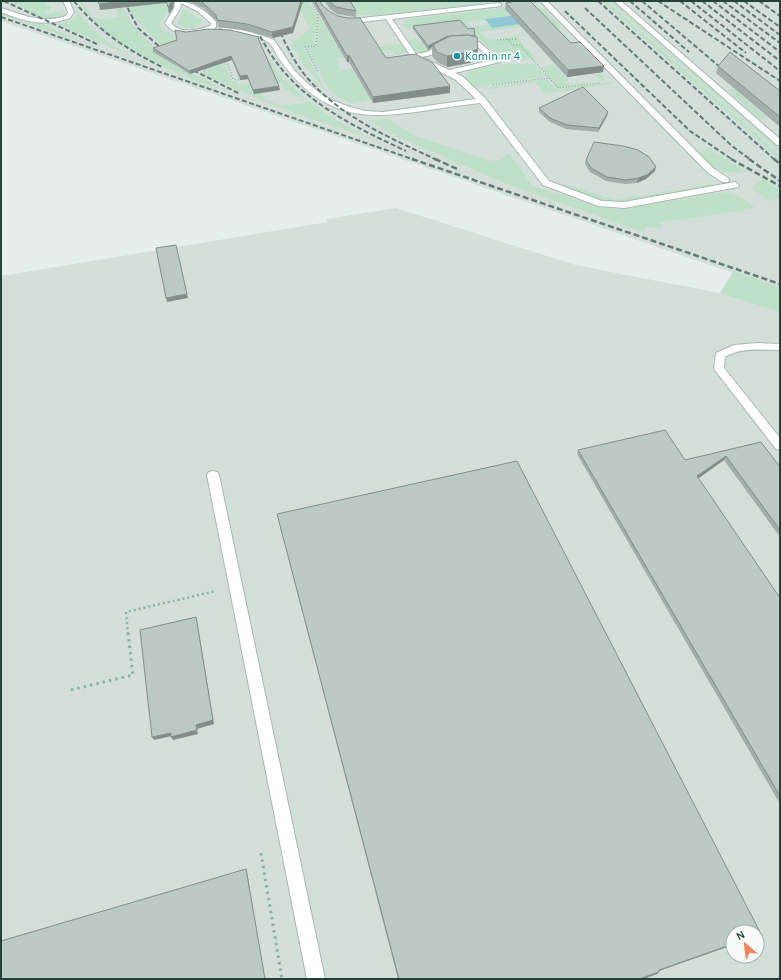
<svg xmlns="http://www.w3.org/2000/svg" width="781" height="980" font-family="Karla,sans-serif">
  <style>
    .built { fill: #d4dfda; fill-rule: evenodd }
    .green { fill: #bfe0c8; fill-rule: evenodd }
    .water { fill: #8ec9d4 }
    .lines { fill: none; stroke-linecap: round; stroke-linejoin: round }
    .service-casing { stroke: #a8b8b2; stroke-width: 2 }
    .path-far2 { stroke: #86b3a5; stroke-width: 1.5; stroke-dasharray: 1 2; stroke-linecap: butt }
    .path-far1 { stroke: #86b3a5; stroke-width: 2.5; stroke-dasharray: 2 3; stroke-linecap: butt }
    .path { stroke: #86b3a5; stroke-width: 3; stroke-dasharray: 2.5 4; stroke-linecap: butt }
    .service { fill: #fff; fill-rule: evenodd }
    .rail-far1 { stroke: #5f7d75; stroke-width: 2; stroke-dasharray: 5 2.5; stroke-linecap: butt }
    .rail { stroke: #5f7d75; stroke-width: 2.5; stroke-dasharray: 6 3; stroke-linecap: butt }
    .wall { fill: #a1aea9 }
    .shaded-wall { fill: #838d89 }
    .building { fill: #bbcac4; stroke: #838d89 }
    .culture-dot { fill: #0f9aa8; stroke: #f7fbf9; stroke-width: 1.5 }
    .labels { text-anchor: middle; stroke-width: 3.5; stroke-linejoin: round; paint-order: stroke }
    .far-culture-label { font-size: 11px; fill: #0d838f; stroke: #f7fbf9; text-anchor: start }
  </style>
  <rect width="100%" height="100%" fill="#e6efeb"/>
  <path class="built" d="M1,1H780V979H1V276L328,222L326,219L396,208L572,264L626,275L720,293L733,273L1,21ZM733,932H757V956H733Z"/>
  <g class="green">
    <polygon points="9,1 43,1 52,8 49,9 50,11 45,12 47,14 64,11 61,16 46,20"/>
    <path d="M78,1H81L92,17L102,19L118,17L116,1H121C127,22 142,36 158,50L154,52L190,74L193,73L227,91C179,76 104,46 78,1Z"/>
    <path d="M126,1L169,2L171,8L159,24L163,31L176,35L178,44L162,46C147,33 134,19 126,1Z"/>
    <polygon points="296,1 309,1 317,14 314,45 303,47 326,91 302,63 291,41 297,40 309,28"/>
    <polygon points="326,1 486,1 477,5 379,16 348,14"/>
    <polygon points="602,1 610,1 614,3 780,149 780,152 610,2 608,2 780,155 780,160"/>
    <path d="M526,5L543,8L562,27L558,31L517,37L537,60L505,61L480,40L447,37L438,26C428,27 409,34 402,25L404,21L410,19ZM486,20L543,22L492,28L489,24L472,27L468,22ZM545,23L552,31L488,40L481,32Z"/>
    <polygon points="185,9 202,20 202,24 191,29 179,27 177,24 183,10"/>
    <path d="M78,12C94,36 121,51 146,63L57,24C66,22 74,21 78,12Z"/>
    <polygon points="1,13 22,21 46,25 80,41 1,15"/>
    <polygon points="319,14 344,57 335,58 341,70 353,69 371,100 352,104 335,95 339,93 334,94 329,89 306,47 317,46"/>
    <polygon points="416,38 419,42 429,41 429,48 427,52 416,52 409,42 409,40"/>
    <polygon points="399,44 402,44 406,53 382,58 381,56 394,54 391,50 378,52 375,47"/>
    <polygon points="212,49 221,50 232,81 237,81 239,86 250,84 254,94 261,93 264,99 281,106 311,102 331,117 369,138 282,109 202,74 206,72"/>
    <polygon points="268,60 270,60 284,79 305,98 294,96 289,89 285,90 282,83 278,84"/>
    <polygon points="507,64 534,64 546,76 476,87 470,84 465,78 465,75 470,70"/>
    <polygon points="554,65 569,82 563,82 564,83 574,84 597,81 599,79 595,75 590,74 600,73 606,80 559,88 541,67"/>
    <polygon points="547,79 557,89 612,82 614,84 545,94 535,83 489,89 480,88"/>
    <polygon points="734,89 766,117 767,118 760,120 727,90"/>
    <polygon points="387,118 414,135 493,162 500,160 509,153 533,186 596,206 615,209 627,208 724,192 741,197 755,208 660,223 662,227 653,228 647,226 643,232 509,185 403,139 368,121"/>
    <path d="M708,148L747,172C725,176 713,169 699,153Z"/>
    <polygon points="763,179 780,189 780,197 770,201 752,189 753,185"/>
    <polygon points="561,183 615,200 713,184 712,187 625,202 608,202 568,189"/>
    <polygon points="734,271 780,287 780,312 720,293"/>
  </g>
  <polygon class="water" points="535,13 544,21 492,28 485,19"/>
  <g class="lines">
    <g class="service-casing">
      <g id="service">
        <path d="M63,1H69L74,12L70,18C46,27 25,22 1,12V8C24,15 41,24 66,16L68,12Z"/>
        <path d="M175,1C192,1 204,9 216,22V27C202,38 175,38 165,23L174,9ZM181,3L197,11L211,23L210,26C197,30 181,35 171,23L180,9Z"/>
        <path d="M537,1C532,4 516,6 511,3L515,1Z"/>
        <polygon points="540,1 547,1 713,168 728,178 729,180 728,182 722,182 707,172"/>
        <polygon points="614,1 621,1 780,139 780,145 777,145"/>
        <path d="M499,3L501,4V6L392,19L416,54L427,52L446,42L467,40L479,42L500,60V62L455,73L462,76L485,98L549,181L602,201L624,202L735,182L739,185L738,187L624,208L598,206L543,185L480,103C461,105 442,108 423,111C390,115 360,120 328,104C308,94 293,78 280,60C276,55 273,45 268,42C256,34 235,33 221,32L218,30C227,23 263,36 274,40L294,70L306,82L320,93L334,101L350,107L365,111L383,112L476,99L456,80L413,58L400,59V57L410,55L386,19L355,23L344,22V20ZM467,44L475,45L493,60L449,70L422,57L431,55L449,45Z"/>
        <path d="M757,343L780,344V350C761,350 742,347 725,357L724,368L780,438V450L776,449L714,369L716,353L734,345Z"/>
        <polygon points="213,471 217,472 219,475 325,979 307,979 207,475 209,472"/>
      </g>
    </g>
    <g class="path-far2">
      <polyline points="311,1 318,13 316,46 305,47 318,72"/>
      <polyline points="325,1 331,9"/>
      <polyline points="507,39 512,45 520,45 558,88 600,83"/>
      <polyline points="497,40 518,39"/>
      <polyline points="226,58 233,79 239,80"/>
      <polyline points="201,73 205,71 206,66"/>
      <polyline points="493,85 548,78"/>
    </g>
    <polyline class="path-far1" points="128,634 126,612 216,591"/>
    <g class="path">
      <polyline points="71,690 133,675 128,633"/>
      <polyline points="261,853 282,979"/>
    </g>
    <use href="#service" class="service"/>
    <g class="rail-far1">
      <polyline points="4,1 99,45"/>
      <path d="M74,1C98,31 128,50 162,67"/>
      <polyline points="124,1 138,28 167,53"/>
      <polyline points="598,1 775,160"/>
      <polyline points="630,1 689,52"/>
      <polyline points="642,1 727,73"/>
      <polyline points="658,1 780,81"/>
      <polyline points="680,1 746,53"/>
      <polyline points="691,1 780,71"/>
      <polyline points="702,1 780,61"/>
      <polyline points="713,1 780,52"/>
      <polyline points="723,1 780,43"/>
      <polyline points="734,1 780,35"/>
      <polyline points="744,1 780,27"/>
      <polyline points="759,1 780,16"/>
      <polyline points="585,8 732,146 751,160"/>
      <polyline points="565,11 690,131 733,160"/>
      <polyline points="1,17 415,160"/>
      <path d="M253,23C261,38 269,53 280,67C312,107 361,130 406,151"/>
      <path d="M277,26C285,42 293,60 304,74C338,116 390,138 437,160"/>
      <polyline points="187,67 240,94"/>
    </g>
    <g class="rail">
      <polyline points="412,159 780,284"/>
      <polyline points="435,159 457,169"/>
      <polyline points="731,159 780,186"/>
      <polyline points="749,159 780,181"/>
      <polyline points="774,159 780,164"/>
    </g>
  </g>
  <g class="wall">
    <polygon points="186,1 303,1 293,33 273,38 248,31 218,27 217,21 203,8 193,3"/>
    <polygon points="312,1 320,1 322,5 330,12 386,58 450,93 373,103 349,62 347,62"/>
    <polygon points="325,1 350,1 356,11 356,17 337,14 330,9"/>
    <polygon points="506,3 571,43 603,72 567,77 505,9"/>
    <polygon points="413,26 468,29 474,28 477,60 469,63 447,67 437,62 432,56 432,47 428,50 413,29"/>
    <polygon points="175,30 186,32 260,41 259,41 280,90 254,94 248,79 240,80 232,60 190,74 153,52 153,48 177,40"/>
    <polygon points="718,66 780,91 780,127 716,73"/>
    <polygon points="539,108 608,112 607,116 598,132 566,129 550,122 539,112"/>
    <polygon points="586,160 655,171 646,179 637,183 625,184 606,181 590,172 585,164"/>
    <polygon points="761,442 780,467 780,537 724,460 698,478 780,598 780,804 577,454 578,450 685,460"/>
    <polygon points="277,514 761,934 757,937 757,932 659,971 657,974 643,979 398,979"/>
  </g>
  <g class="shaded-wall">
    <polygon points="124,1 166,1 166,3 100,10 99,4"/>
    <polygon points="172,1 174,1 173,8 169,14 168,7"/>
    <polygon points="301,1 303,1 293,33 273,38 272,32"/>
    <polygon points="467,35 433,45 432,47 428,50 428,46 446,37"/>
    <polygon points="478,49 477,60 469,63 447,67 447,56"/>
    <polygon points="349,55 349,62 347,62 347,56"/>
    <polygon points="231,56 232,60 190,74 189,71"/>
    <polygon points="604,66 603,72 567,77 568,70"/>
    <polygon points="247,75 248,79 240,80 240,76"/>
    <polygon points="279,86 280,90 254,94 253,90"/>
    <polygon points="450,86 450,93 373,103 373,97"/>
    <polygon points="608,112 607,116 598,132 599,128"/>
    <polygon points="656,167 655,171 646,179 637,183 638,178"/>
    <polygon points="187,294 188,298 167,302 166,298"/>
    <polygon points="726,456 724,460 695,481 697,476"/>
    <polygon points="196,617 197,621 214,724 197,729 198,734 173,740 171,737 196,725"/>
    <polygon points="171,733 172,736 154,740 152,737"/>
    <polygon points="246,869 247,872 265,979"/>
    <polygon points="733,944 733,945 656,972 659,970"/>
    <polygon points="659,972 657,974 643,979 639,979"/>
  </g>
  <g class="building">
    <polygon points="98,1 124,1 99,4"/>
    <polygon points="166,1 172,1 168,7"/>
    <polygon points="200,1 301,1 293,27 272,32 247,24 217,20 216,15 202,2"/>
    <polygon points="315,1 320,1 322,5 330,12 338,16 347,18 360,18 386,58 415,54 433,63 450,86 373,97 349,55 347,56"/>
    <polygon points="329,1 350,1 356,11 336,7"/>
    <polygon points="516,1 530,1 571,43 580,42 604,66 568,70 506,3"/>
    <polygon points="460,20 468,29 474,28 475,36 467,35 450,36 446,37 428,46 413,26"/>
    <polygon points="208,29 230,30 259,37 258,38 279,86 253,90 247,75 240,76 231,56 189,71 153,48 177,40 175,30 186,32"/>
    <polygon points="468,35 477,37 478,49 470,52 447,56 437,52 433,45 450,36"/>
    <polygon points="730,52 780,91 780,117 718,66"/>
    <polygon points="583,87 608,112 599,128 567,125 550,118 539,108"/>
    <polygon points="594,142 623,146 638,150 649,157 656,167 647,175 638,178 626,180 607,177 591,168 586,160"/>
    <polygon points="176,245 187,294 166,298 156,248"/>
    <polygon points="665,430 685,460 761,442 780,467 780,530 726,456 697,476 780,598 780,796 578,450"/>
    <polygon points="517,461 761,934 757,936 757,932 733,932 733,944 659,970 659,972 639,979 399,979 277,514"/>
    <polygon points="196,617 213,720 196,725 197,730 171,737 171,733 152,737 140,630"/>
    <polygon points="246,869 265,979 1,979 1,941"/>
  </g>
  <circle class="culture-dot" cx="457" cy="56" r="4"/>
  <g class="labels">
    <g class="far-culture-label">
      <text x="465" y="60">Komin nr 4</text>
    </g>
  </g>
  <rect width="781" height="980" fill="none" stroke="#24423a" stroke-width="4"/>
  <g transform="translate(745 944) rotate(332)"><circle r="19" fill="#f7fbf9" stroke="#a3b1ad"/>
  <path d="M0-3L7 15L0 10L-7 15Z" fill="#f4845f"/>
  <text y="-6" font-size="11" font-weight="bold" text-anchor="middle" fill="#24423a">N</text>
  </g>
</svg>
